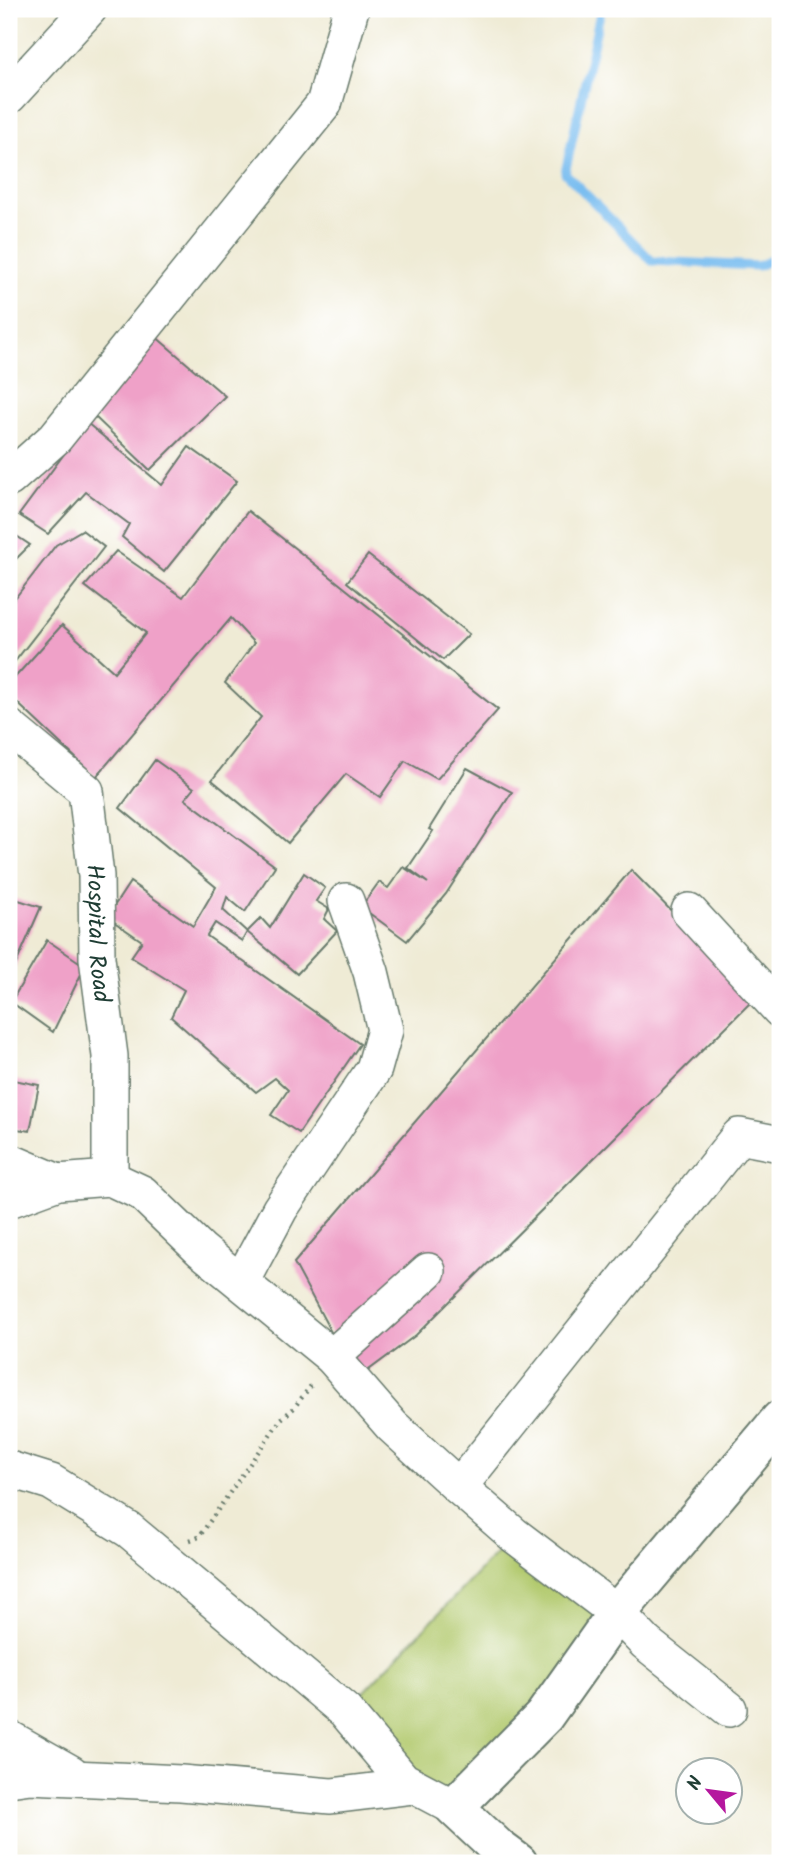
<svg xmlns="http://www.w3.org/2000/svg" width="789" height="1872" font-family="Kalam,sans-serif">
  <style>
    .green { fill: #b3ca6f; stroke: #698452; stroke-width: 2 }
    .lines { fill: none; stroke-linecap: round; stroke-linejoin: round }
    .stream { stroke: #7abef0; stroke-width: 9 }
    .building { fill: #efa1c8 }
    .minor-casing { stroke: #687a6c; stroke-width: 38 }
    .major-casing { stroke: #687a6c; stroke-width: 42 }
    .path { stroke: #687a6c; stroke-width: 4.5; stroke-dasharray: 2 5; stroke-linecap: butt }
    .minor { stroke: #fff; stroke-width: 35 }
    .major { stroke: #fff; stroke-width: 38 }
    .labels { text-anchor: middle; stroke-width: 5; stroke-linejoin: round; paint-order: stroke }
    .street-label { font-size: 24px; fill: #1f3d34; stroke: #fff }
  </style>
  <rect width="100%" height="100%" fill="#fff"/>
  <filter id="ink" filterUnits="userSpaceOnUse"><feTurbulence type="fractalNoise" baseFrequency=".0143" numOctaves="2"/><feDisplacementMap in="SourceGraphic" scale="14" xChannelSelector="R" yChannelSelector="G"/><feConvolveMatrix kernelMatrix="1 2 1 2 8 2 1 2 1" color-interpolation-filters="sRGB"/></filter>
  <filter id="wash" filterUnits="userSpaceOnUse"><feTurbulence type="fractalNoise" baseFrequency=".00686" numOctaves="4" result="noise"/><feDisplacementMap in="SourceGraphic" scale="28" xChannelSelector="R" yChannelSelector="G"/><feGaussianBlur stdDeviation="1.57" result="paint"/><feColorMatrix in="noise" values="0 0 0 0 0 0 0 0 0 0 0 0 0 0 0 0 0 1.4 0 .05"/><feComposite in="paint" operator="in"/></filter>
  <g filter="url(#wash)">
    <rect width="100%" height="100%" fill="#efebd5"/>
    <polygon class="green" points="514,1535 617,1613 454,1807 345,1711"/>
    <g class="lines">
      <polyline class="stream" points="601,9 565,173 652,261 758,266 780,256"/>
    </g>
    <g id="blocks">
      <g class="building">
        <polygon points="155,336 225,396 150,470 94,416"/>
        <polygon points="87,423 162,485 189,447 237,481 164,572 122,537 129,524 86,492 48,534 19,515"/>
        <polygon points="248,511 498,710 437,779 405,761 380,797 346,774 288,843 212,780 261,717 225,683 254,643 231,618 96,777 9,695 9,684 62,625 114,672 146,633 85,586 116,551 183,597"/>
        <polygon points="82,530 104,547 9,669 9,606 56,545"/>
        <polygon points="9,531 30,545 9,566"/>
        <polygon points="368,555 469,634 443,660 347,582"/>
        <polygon points="155,760 194,788 185,799 275,866 245,912 227,897 223,910 247,932 242,941 215,923 207,936 360,1044 299,1133 271,1115 288,1090 275,1078 256,1092 171,1017 184,990 131,957 142,941 107,917 130,882 193,926 216,887 120,808"/>
        <polygon points="467,768 512,792 446,894 407,941 361,907 379,882 388,888 403,867 428,883 408,868 433,831 429,829"/>
        <polygon points="631,870 756,997 416,1335 362,1375 333,1336 294,1263"/>
        <polygon points="304,873 325,888 316,901 329,909 324,919 337,931 297,974 247,932 261,918 270,928"/>
        <polygon points="9,897 41,907 9,980"/>
        <polygon points="47,940 85,966 53,1032 11,1002"/>
        <polygon points="9,1079 39,1085 30,1131 9,1128"/>
      </g>
    </g>
  </g>
  <g filter="url(#ink)">
    <use href="#blocks" fill-opacity="0" stroke="#687a6c" stroke-width="2"/>
    <g class="lines">
      <g class="minor-casing">
        <g id="minor">
          <polyline points="9,96 89,9"/>
          <polyline points="9,479 55,438 324,104 351,9"/>
          <path id="s1" d="M9,727L86,791L96,876L97,958L110,1056V1178"/>
          <polyline points="689,911 780,1010"/>
          <polyline points="9,1161 58,1182"/>
          <polyline points="9,1200 58,1182 110,1178 142,1193 201,1250 332,1357 392,1426 459,1487 514,1535 617,1613 646,1643 729,1709"/>
          <polyline points="241,1282 280,1209 374,1069 385,1030 371,972 346,901"/>
          <polyline points="332,1357 428,1271"/>
          <polyline points="9,1469 51,1482 129,1530 345,1711 403,1780 454,1807"/>
          <polyline points="459,1487 739,1136 780,1144"/>
          <polyline points="9,1738 71,1773"/>
          <polyline points="9,1779 30,1776 181,1783 331,1796 414,1786"/>
        </g>
      </g>
      <g class="major-casing">
        <polyline id="major" points="518,1863 499,1849 454,1807 544,1716 617,1613 780,1420"/>
      </g>
      <polyline class="path" points="190,1540 199,1537 281,1419 293,1409 313,1383"/>
      <use href="#minor" class="minor"/>
      <use href="#major" class="major"/>
    </g>
  </g>
  <g class="labels">
    <g class="street-label">
      <text dy="8" stroke="none"><textPath href="#s1" startOffset="243">Hospital Road</textPath></text>
    </g>
  </g>
  <rect width="789" height="1872" fill="none" stroke="#fff" stroke-width="35"/>
  <g transform="translate(709 1791) rotate(299)"><circle r="33" fill="#ffffff" stroke="#a5b1ae" stroke-width="2"/>
  <path d="M0-5L12 26L0 18L-12 26Z" fill="#b5179e"/>
  <text y="-10" font-size="19" font-weight="bold" text-anchor="middle" fill="#1f3d34">N</text>
  </g>
</svg>
